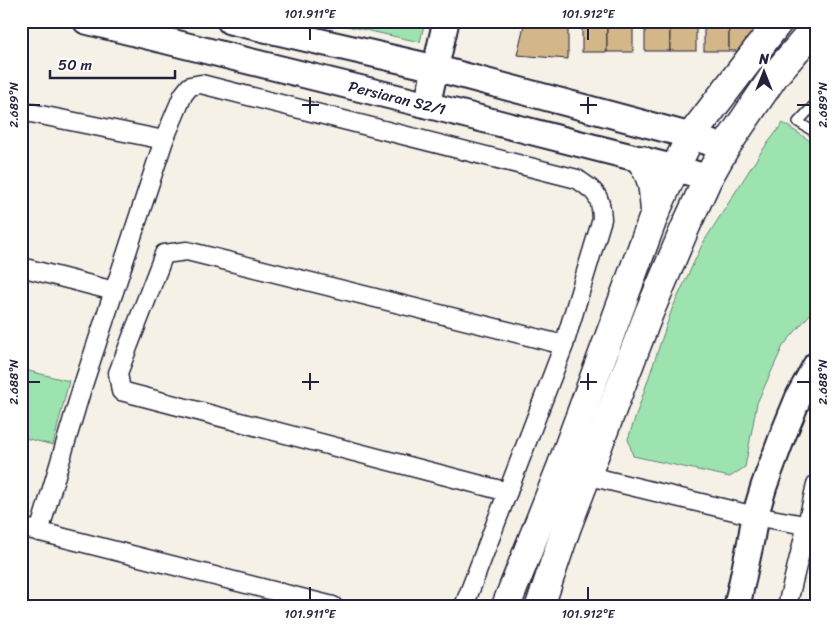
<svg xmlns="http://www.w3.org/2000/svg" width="837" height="627" font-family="Sriracha,sans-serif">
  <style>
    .green { fill: #9de3b0; stroke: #608276 }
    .building { fill: #d4b789; stroke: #22223b }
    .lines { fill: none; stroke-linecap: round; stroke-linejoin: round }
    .lane-casing { stroke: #22223b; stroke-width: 12 }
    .street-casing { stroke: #22223b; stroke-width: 21 }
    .secondary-casing { stroke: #22223b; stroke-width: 29 }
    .primary-casing { stroke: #22223b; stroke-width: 31 }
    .lane { stroke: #fff; stroke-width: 9 }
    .street { stroke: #fff; stroke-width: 18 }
    .secondary { stroke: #fff; stroke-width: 25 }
    .primary { stroke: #fff; stroke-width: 28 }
    .ticks { fill: none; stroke: #22223b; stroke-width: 2 }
    .labels { text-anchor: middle; stroke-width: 4; stroke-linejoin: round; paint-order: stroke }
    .street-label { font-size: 15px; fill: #22223b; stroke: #fff }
    .neatline { fill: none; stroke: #22223b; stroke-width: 2 }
    .ticks-label { font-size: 12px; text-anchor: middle; fill: #22223b }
  </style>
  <rect width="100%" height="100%" fill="#f6f1e7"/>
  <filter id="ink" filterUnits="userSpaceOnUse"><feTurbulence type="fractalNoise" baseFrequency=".02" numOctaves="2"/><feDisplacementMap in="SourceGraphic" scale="10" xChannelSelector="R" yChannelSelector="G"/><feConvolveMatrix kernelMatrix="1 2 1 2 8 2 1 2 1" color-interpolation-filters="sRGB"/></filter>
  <g filter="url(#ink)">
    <g class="green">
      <polygon points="324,21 425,21 420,42"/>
      <polygon points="783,123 816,145 816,307 783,346 757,403 745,467 730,477 633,456 628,439 672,309 703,243 761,152"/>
      <polygon points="21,369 69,381 53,445 21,437"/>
    </g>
    <g class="building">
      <polygon points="525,21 568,21 568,59 517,55"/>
      <rect x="582" y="21" width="25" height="31"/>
      <rect x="607" y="21" width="26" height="31"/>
      <rect x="645" y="21" width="25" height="30"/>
      <rect x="670" y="21" width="26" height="30"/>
      <rect x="704" y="21" width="25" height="30"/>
      <rect x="729" y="21" width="26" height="30"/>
    </g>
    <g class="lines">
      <g class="lane-casing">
        <polyline id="lane" points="816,103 798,122 816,133"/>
      </g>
      <g class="street-casing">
        <g id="street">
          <polyline points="21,111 164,140"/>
          <polyline points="21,267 114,291"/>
          <polyline points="577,473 755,516 816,527"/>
          <polyline points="508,492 121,391 118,373 164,254 187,251 564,345"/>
          <polyline points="21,527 333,606"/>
          <path d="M39,532L82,388L164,140L183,95L190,86L201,84L577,179C596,192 601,195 602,219L564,345L464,606"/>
          <polyline points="787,606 807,525 816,484"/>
        </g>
      </g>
      <g class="secondary-casing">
        <g id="secondary">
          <polyline points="86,21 427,105 675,168 708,178"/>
          <polyline points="230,21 435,68 691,136 725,148"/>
          <polyline points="427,105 446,21"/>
          <polyline points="737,606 751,540 755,516 764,486 783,435 799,396 816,365"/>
        </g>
      </g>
      <g class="primary-casing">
        <g id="primary">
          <path d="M641,160C654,180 653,189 655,212"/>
          <polyline points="506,606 560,470 655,213 675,168 691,136 779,21"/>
          <polyline points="540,606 566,529 649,313 686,226 708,178 725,148 774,76 816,27"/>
        </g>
      </g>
      <use href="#lane" class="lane"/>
      <use href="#street" class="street"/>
      <use href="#secondary" class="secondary"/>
      <use href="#primary" class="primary"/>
    </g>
  </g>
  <path class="ticks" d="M310,28V40M588,28V40M310,97V114M588,97V114M28,105H40M302,105H319M580,105H597M797,105H810M310,373V390M588,373V390M28,382H40M302,382H319M580,382H597M797,382H810M310,587V600M588,587V600"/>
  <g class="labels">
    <g class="street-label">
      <text transform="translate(397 98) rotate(14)" y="5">Persiaran S2/1</text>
    </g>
  </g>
  <rect width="837" height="627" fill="none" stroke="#fff" stroke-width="55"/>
  <g transform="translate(764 72)" stroke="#ffffff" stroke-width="4" paint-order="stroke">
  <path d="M0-4L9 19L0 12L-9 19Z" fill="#22223b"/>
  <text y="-8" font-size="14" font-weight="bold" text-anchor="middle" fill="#22223b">N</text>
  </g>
  <path d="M50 70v8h125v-8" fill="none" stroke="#22223b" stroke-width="2.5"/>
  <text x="58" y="70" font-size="15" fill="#22223b" stroke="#ffffff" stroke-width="4" paint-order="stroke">50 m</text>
  <rect x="28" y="28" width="782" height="572" class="neatline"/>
  <g class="ticks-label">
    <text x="310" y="18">101.911°E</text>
    <text x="588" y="18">101.912°E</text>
    <text transform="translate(14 105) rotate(-90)" y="4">2.689°N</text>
    <text transform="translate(823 105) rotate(-90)" y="4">2.689°N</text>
    <text transform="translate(14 382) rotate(-90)" y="4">2.688°N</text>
    <text transform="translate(823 382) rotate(-90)" y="4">2.688°N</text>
    <text x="310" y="618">101.911°E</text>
    <text x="588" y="618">101.912°E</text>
  </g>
</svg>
